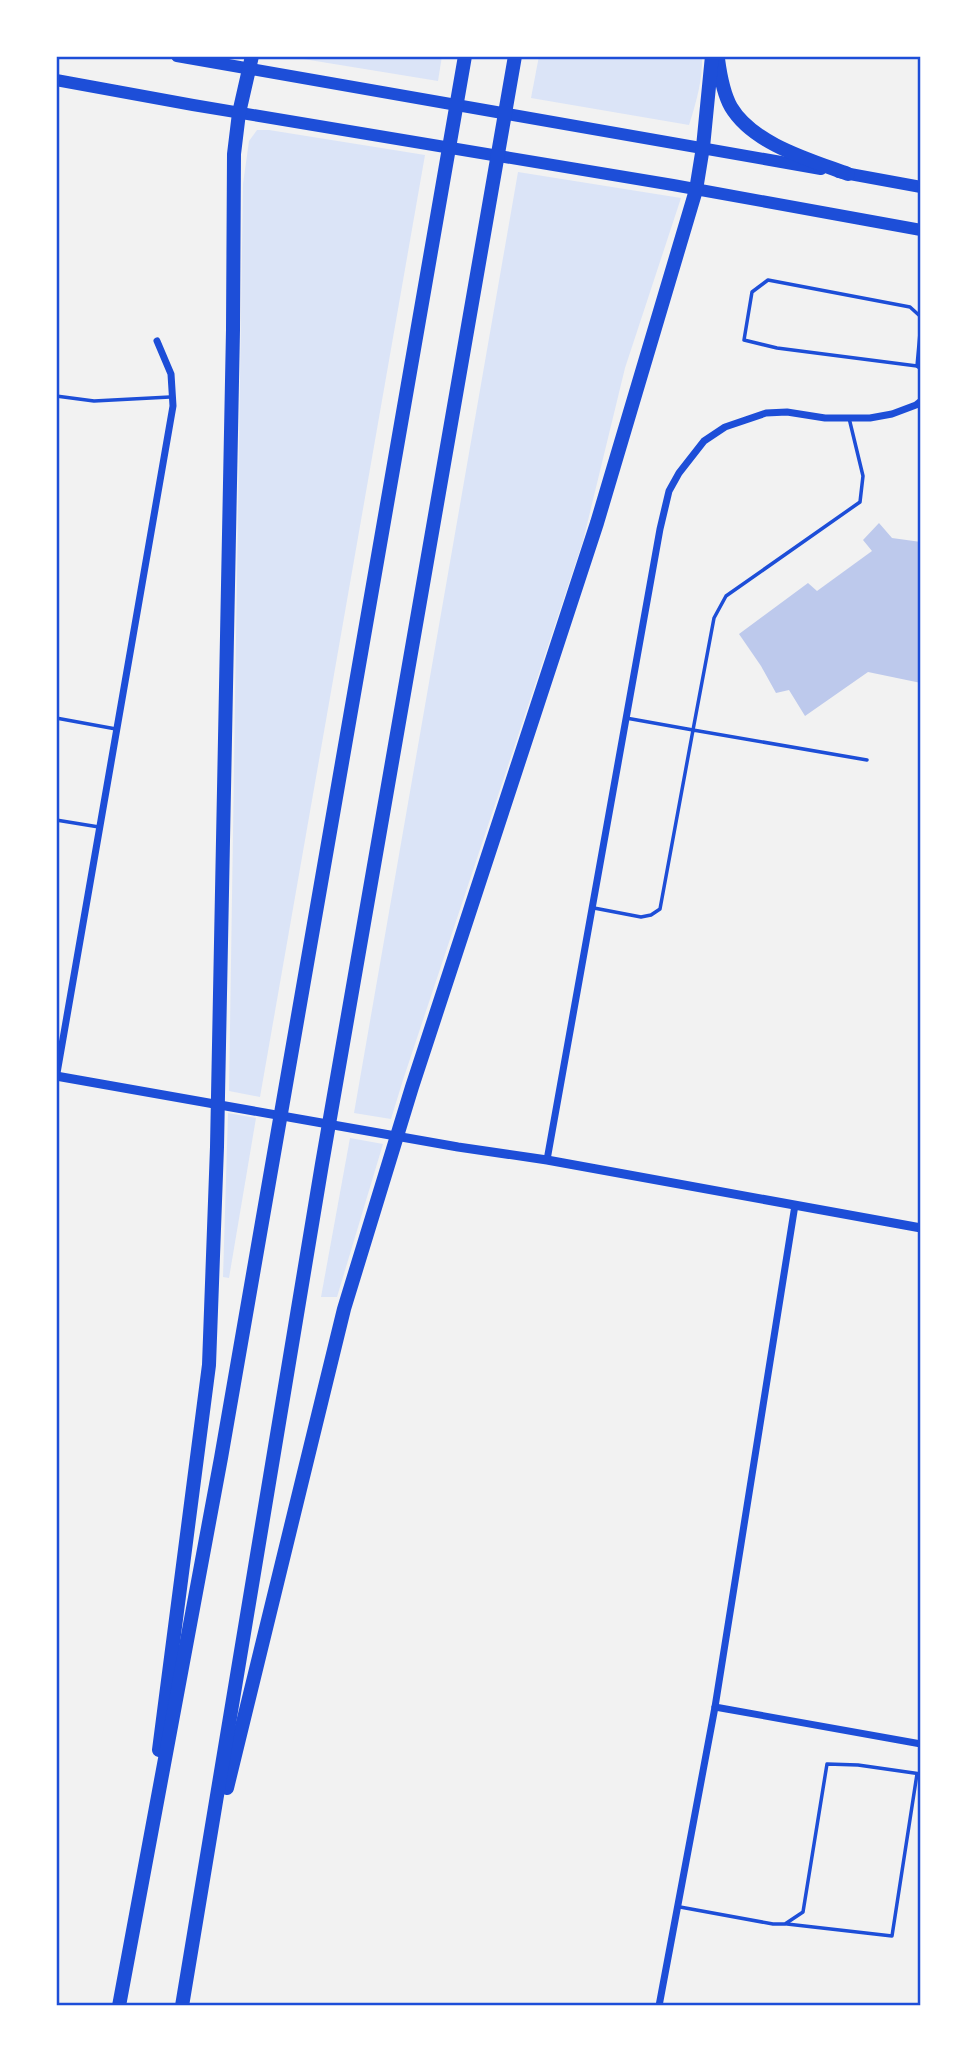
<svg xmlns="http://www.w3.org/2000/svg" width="977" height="2062" font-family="Commissioner,sans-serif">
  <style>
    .green { fill: #dbe4f7 }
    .building { fill: #bdc9ec }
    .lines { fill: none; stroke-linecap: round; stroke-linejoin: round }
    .service { stroke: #1d4ed8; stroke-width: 3.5 }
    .minor { stroke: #1d4ed8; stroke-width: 7 }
    .tertiary { stroke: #1d4ed8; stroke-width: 9 }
    .primary { stroke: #1d4ed8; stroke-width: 12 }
    .motorway { stroke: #1d4ed8; stroke-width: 14 }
    .neatline { fill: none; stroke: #1d4ed8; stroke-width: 2.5 }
  </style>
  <rect width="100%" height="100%" fill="#f2f2f2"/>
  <g class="green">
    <polygon points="285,56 442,56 438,81"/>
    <path d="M539,56H702C703,79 696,103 689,125L531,98Z"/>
    <polygon points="257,130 269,130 425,155 260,1097 229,1091 243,184 249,141"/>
    <polygon points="518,172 681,198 625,368 583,541 403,1080 391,1119 354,1113"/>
    <polygon points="228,1113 256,1118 229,1278 223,1277"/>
    <polygon points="350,1138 383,1144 337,1297 321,1297"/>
  </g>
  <polygon class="building" points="879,523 892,538 921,542 921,683 868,672 805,716 789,690 776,693 761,666 739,634 808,583 817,591 872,551 863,540"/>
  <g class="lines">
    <g class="service">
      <polyline points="921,317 910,307 768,280 752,292 744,340 777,348 917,366 921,369"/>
      <polyline points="917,366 921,322"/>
      <polyline points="56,396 94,401 170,397"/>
      <polyline points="56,718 116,729"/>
      <polyline points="626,718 693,730 714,618 726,596 860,502 863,476 849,418"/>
      <polyline points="56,820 99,827"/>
      <polyline points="594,908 641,917 651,915 660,909 693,730 867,760"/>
      <polyline points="680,1907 773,1924 785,1924 803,1912 827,1764 858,1765 921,1774"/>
      <polyline points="787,1924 892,1936 917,1774"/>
    </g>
    <g class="minor">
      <polyline points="56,1079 173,406 171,374 157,341"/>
      <polyline points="547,1160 660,529 669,491 679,473 704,441 725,427 766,413 787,412 825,418 870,418 892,414 916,405 921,401"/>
      <polyline points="715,1707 921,1744"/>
      <polyline points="659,2006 715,1707 795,1205"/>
    </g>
    <polyline class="tertiary" points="56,1076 458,1147 547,1160 921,1228"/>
    <g class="primary">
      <polyline points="177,56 821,169"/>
      <polyline points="56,80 193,105 673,185 921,230"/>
      <polyline points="839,172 921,187"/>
    </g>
    <g class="motorway">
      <path d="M718,59C720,74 723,93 731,107C753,144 810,160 848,174"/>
      <polyline points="159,1750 209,1365 217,1147 233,330 234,154 239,113 252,56"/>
      <polyline points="227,1788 344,1309 412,1087 597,523 696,190 703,147 712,56"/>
      <polyline points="119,2006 221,1458 465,56"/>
      <polyline points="182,2006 322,1164 515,56"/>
    </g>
  </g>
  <rect width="977" height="2062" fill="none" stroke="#ffffff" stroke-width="116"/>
  <rect x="58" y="58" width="861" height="1946" class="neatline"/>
</svg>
